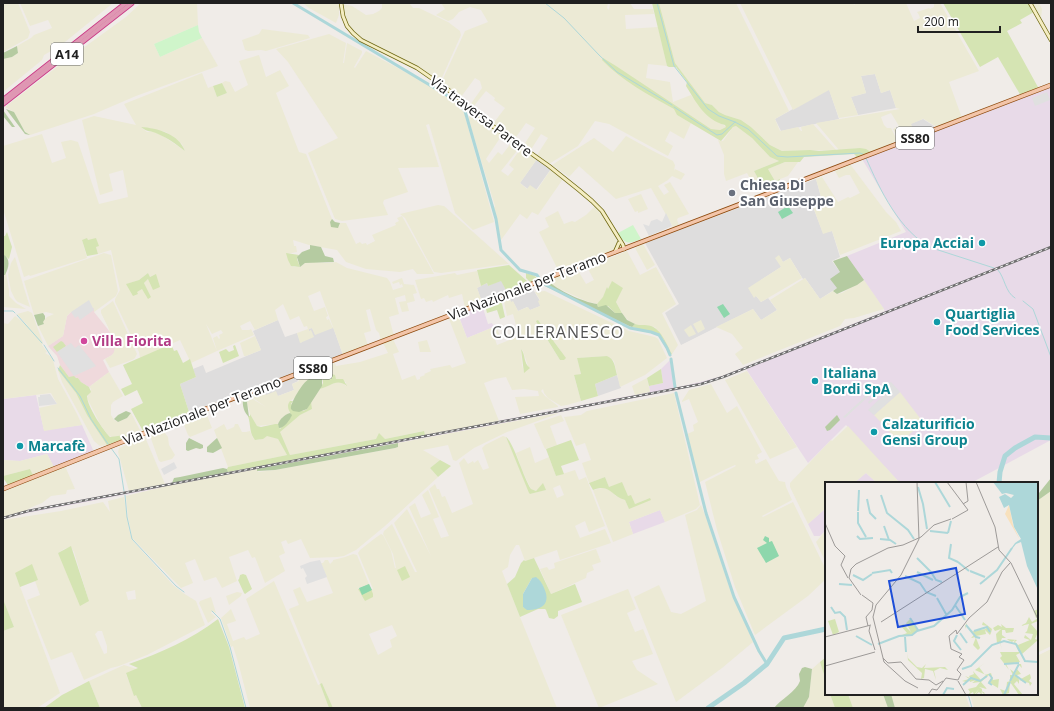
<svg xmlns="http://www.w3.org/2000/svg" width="1054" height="711" font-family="'Open Sans',sans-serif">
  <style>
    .residential { fill: #dedddd }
    .commercial { fill: #efd9dc }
    .industrial { fill: #e8dae8 }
    .farmland { fill: #ecead5; fill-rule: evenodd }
    .grass { fill: #d5e4b3; fill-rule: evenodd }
    .forest { fill: #b5cba1 }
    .park { fill: #cff5ca }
    .pitch { fill: #8ed7ac }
    .parking { fill: #e0e0e0 }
    .water { fill: #add7d9 }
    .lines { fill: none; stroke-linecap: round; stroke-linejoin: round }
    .stream { stroke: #add7d9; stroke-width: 1 }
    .canal { stroke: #add7d9; stroke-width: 3 }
    .river { stroke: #add7d9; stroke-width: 5 }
    .secondary-casing { stroke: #6e6710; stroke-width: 4.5 }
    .primary-casing { stroke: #8e4b0f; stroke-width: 5 }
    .highway-casing { stroke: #ca3886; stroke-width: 5.5 }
    .secondary { stroke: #f4edc2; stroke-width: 3 }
    .primary { stroke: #f3c5a9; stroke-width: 3.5 }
    .highway { stroke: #df97b3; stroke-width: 4 }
    .rail-casing { stroke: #6e6e6e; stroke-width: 2.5 }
    .rail { stroke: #fff; stroke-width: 1; stroke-dasharray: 3; stroke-linecap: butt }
    .worship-dot { fill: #6b7280; stroke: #fff; stroke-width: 1.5 }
    .culture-dot { fill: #0f9aa8; stroke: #fff; stroke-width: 1.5 }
    .hotel-dot { fill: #d1479c; stroke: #fff; stroke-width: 1.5 }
    .labels { text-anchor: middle; stroke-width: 4; stroke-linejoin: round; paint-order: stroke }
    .shield { fill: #fff; stroke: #636363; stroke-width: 1 }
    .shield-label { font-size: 13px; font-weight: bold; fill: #202020 }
    .street-label { font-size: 14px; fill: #202020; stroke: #fff }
    .worship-label { font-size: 14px; font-weight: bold; fill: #5b616d; stroke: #fff; text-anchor: start }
    .culture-label { font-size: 14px; font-weight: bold; fill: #0d838f; stroke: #fff; text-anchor: start }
    .hotel-label { font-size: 14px; font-weight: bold; fill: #b23c85; stroke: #fff; text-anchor: start }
    .quarter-label { font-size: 16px; letter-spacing: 1px; fill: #535353; stroke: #fff }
    .inset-river { fill: none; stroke: #add7d9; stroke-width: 2 }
    .inset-road { fill: none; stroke: #9d9a98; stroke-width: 1 }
    .view { fill: #1d4ed8; fill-opacity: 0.15; stroke: #1d4ed8; stroke-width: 2 }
    .inset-edge { fill: none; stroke: #202020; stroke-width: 2 }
  </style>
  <rect width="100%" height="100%" fill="#f0ece8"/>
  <g class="residential">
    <polygon points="875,74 881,93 890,90 896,108 858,115 851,97 866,93 861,76"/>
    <polygon points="829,89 839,119 781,131 775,119"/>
    <polygon points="923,119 934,126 935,128 916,136 910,124"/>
    <polygon points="537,159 551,169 536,190 528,189 520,183"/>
    <polygon points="816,179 821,197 811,202 823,233 832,231 840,257 832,261 840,272 837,288 820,299 805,278 803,279 790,258 783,262 779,256 781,267 761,280 756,296 761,302 768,298 777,310 761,320 753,309 681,345 665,313 679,304 645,243"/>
    <polygon points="501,280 507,292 482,302 477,288 487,283 488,286"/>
    <polygon points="531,286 540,301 540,306 530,310 527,307 518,311 513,302 511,302 508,295"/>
    <polygon points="278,320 285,337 297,333 301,343 309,331 308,329 312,328 315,334 333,327 343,355 189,412 180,384 196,377 193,369 203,365 206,373 261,350 253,331"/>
    <polygon points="617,375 621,388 598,396 595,384"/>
    <polygon points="295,376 298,381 292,384 294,390 278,396 266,395 262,389"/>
  </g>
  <polygon class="commercial" points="89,300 94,308 94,312 110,332 115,347 115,352 112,355 103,360 109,372 89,387 81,382 78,378 69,377 60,365 57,356 48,346 63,336 67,316 71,312"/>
  <g class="industrial">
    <polygon points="1051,87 1051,440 971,483 900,483 846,425 808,463 746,369 701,385 677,390 28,513 3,519 3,517 27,510 650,392 649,386 663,383 661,369 670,360 674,388 700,382 722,376 885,311 847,256 906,232 862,159"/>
    <polygon points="482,305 488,324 492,323 493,325 496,324 496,326 467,338 458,314"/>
    <polygon points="36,395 44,430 82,425 94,452 54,467 47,454 20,461 3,460 3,399"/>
    <polygon points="866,473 877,483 854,483"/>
    <polygon points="826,508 826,530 820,536 814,536 808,524"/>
    <polygon points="660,510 665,522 633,534 629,522"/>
  </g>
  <g class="farmland">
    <polygon points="3,3 18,3 30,32 28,38 3,52"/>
    <polygon points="20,3 113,3 60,46 44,55 42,60 3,92 3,59 12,57 18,53 17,46 31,38 34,35 52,28 48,20 30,26"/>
    <polygon points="141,3 197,3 198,25 154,44 160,57 202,38 218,66 136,96 94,114 30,135 27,134 17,119 14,112 5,107 57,67 126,17"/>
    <polygon points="303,3 339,3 339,15 336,23 309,8"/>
    <polygon points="382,3 409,3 413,8 419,8 448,22 460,31 461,35 440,82 365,40 352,30 344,17 342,4 352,6 366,15 373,14 379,11 382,8"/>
    <polygon points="441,3 608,3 607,8 609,10 610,3 630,3 634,9 653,9 654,14 625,15 626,29 658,27 667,66 648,64 646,78 670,82 673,102 691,95 693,98 723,125 726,126 726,127 720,130 711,129 673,104 677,115 691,123 684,139 670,131 665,141 673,146 668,156 609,124 595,121 578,146 549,164 537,155 548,138 541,134 530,151 523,146 535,128 526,123 514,140 492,125 505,108 494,100 495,98 486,91 473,107 470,105 482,88 480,81 475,78 461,97 441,83 465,31 488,22 481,10 470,7 459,12 453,19 448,21 436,15 445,9"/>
    <polygon points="659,3 736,3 789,111 775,119 780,131 798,127 801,131 802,131 801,127 813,124 836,150 782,151 770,145 751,127 741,120 725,115 719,112 712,105 705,103 675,63"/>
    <polygon points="740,3 853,3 854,5 856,3 906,3 914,21 920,18 919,15 917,12 929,8 930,9 934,7 934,3 940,3 979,71 949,82 962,118 937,127 922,118 923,119 911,124 916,136 906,139 905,137 899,140 893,129 899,126 891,113 881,117 884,125 887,128 891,128 897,140 892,143 892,144 871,152 860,148 839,150 816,123 900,109 896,108 890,90 881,93 875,74 861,76 866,93 851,97 858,115 839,118 829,90 793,110"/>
    <polygon points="1032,3 1039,3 1042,9 1041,19"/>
    <polygon points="262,29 308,35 310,38 266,51 261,50 248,51 245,50 242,40 259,34"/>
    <polygon points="329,34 346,43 343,63 344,63 347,43 362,51 362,53 354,67 355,68 366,51 424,82 458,105 464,112 494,222 473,230 455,213 429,124 426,125 439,167 398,168 408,192 384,200 383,203 388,215 342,221 335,219 308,153 338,138 288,62 276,49"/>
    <path d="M259,55L266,77L280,70L289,86L276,93L299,152L306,154L332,219L330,222L339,227L340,223H346L356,244L360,242L362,244L366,243L367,245L375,241L372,235L396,225L395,223L399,221L397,218L402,216L434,274H417L413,269L400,272L366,269L346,262L337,250L309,245L293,240L294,246H296L297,252L287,254L290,264L294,267H300L305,263L314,262L326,263L336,262L347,268L387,278L390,282L393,290L403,287L402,284L400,285L399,282L393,284L392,282L402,278L404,284L414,285L417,293L413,294L415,301L407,303L409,311L402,312L399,302L406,301L405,295L395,298L399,314L389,317L394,336L381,341L379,333L376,330L370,309L366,310L371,331L364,333L368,346L343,355L320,291L308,296L314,311L325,307L328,316L326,317L327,320L329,319L333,328L315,335L312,328L309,329V331L311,330L314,337L300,343L297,333L308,329L307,326L304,327L299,316L290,320L283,304L275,310L278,320L255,330L250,321L240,326L242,330H249L251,329L254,335L217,351L213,338L217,336L219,339L220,338L219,335L223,333L221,330L212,334L206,324L217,351L191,363L180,340L140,358L139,352L115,302V299L120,290L111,250L98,254L96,247L88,240H82L87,258L30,276L29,275L24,277L3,209V146L42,134L52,163L66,158L61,142L71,140L78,142L99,204L128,197L123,170L109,174L113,191L100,195L82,120L94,116L136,125L124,104L202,73L208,88L213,86L217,97L227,93L222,83L225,81L230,82L235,92L248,85L239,61ZM141,127L166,132L182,144L185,151L163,136L155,132H147ZM148,273L150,277L155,274L148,279L144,283L151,297L142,289L136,292L127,284L139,280Z"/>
    <polygon points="469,108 502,135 486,159 489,163 498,152 502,155 512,142 520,147 501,171 508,176 514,169 509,165 521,148 537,159 520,183 527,189 530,185 537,190 551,169 563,179 538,215 532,212 527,219 520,214 501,240 494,208 495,206 469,121"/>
    <polygon points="736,126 752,138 770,157 779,161 754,171 761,184 754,186 747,173 726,181 724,174 724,155 718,140 721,141 723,141 733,127"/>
    <polygon points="626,136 655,152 673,161 675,165 674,171 675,169 685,174 681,180 672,176 668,180 658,186 664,195 669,192 664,185 670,182 689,214 678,218 677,220 679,225 673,227 651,188 616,199 579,166 569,177 552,165 594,138 613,152"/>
    <polygon points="785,162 798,162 788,176 775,181 768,169"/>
    <polygon points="850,164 886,212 896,222 901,231 840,255 832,231 823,234 811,201 821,197 816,179 822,177 838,202 848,197 850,198 860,193 850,175 846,175 839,178 835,171"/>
    <polygon points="641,194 648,209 638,213 638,211 635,212 628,199"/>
    <polygon points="438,205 444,206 510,265 508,264 441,273 434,272 405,218 400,214"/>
    <polygon points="595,206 614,233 618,244 615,249 612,252 559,272 539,232 549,227 545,218 558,211 564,224 572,221 575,222 586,215"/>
    <polygon points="643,244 655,265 647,270 635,248"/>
    <polygon points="627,251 640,275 656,267 676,304 662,313 678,345 672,354 664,339 655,327 638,325 631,323 624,316 616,302 623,288 612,282 601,301 597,304 586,301 560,289 552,285 547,280 577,269 586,284 594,280 587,267"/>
    <polygon points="104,253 111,255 118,291 116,296 94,312 94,308 71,312 67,316 63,336 48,346 38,326 44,324 42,322 47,317 54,314 46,312 34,315 24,281"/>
    <polygon points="779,255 783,262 790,258 802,278 761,302 756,296 754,298 748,288 781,267 775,258"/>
    <polygon points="15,257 24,288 30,307 18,302 15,299 11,291 8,275 11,263"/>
    <polygon points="477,271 481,286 477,288 482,302 465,308 462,294 449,298 448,295 433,302 432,300 426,302 424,298 421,299 415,280 455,273 457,275"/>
    <polygon points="6,273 9,290 9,296 16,303 26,309 3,307 3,275"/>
    <polygon points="805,278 820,299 833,291 837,294 842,293 864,280 884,309 854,318 845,319 840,326 743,365 735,354 743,348 732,334 716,327 753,309 761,320 777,310 770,300"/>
    <path d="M545,291L629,331L655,337L658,339L667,358L645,375L620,387L614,361L607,356L577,358L581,374L574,376L581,401L567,405L561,406L548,398L544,393L543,389L541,391L545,396L558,406V407L520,414L515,397L539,396L538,391L524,389L512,390L506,377L495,379L484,383L499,421L425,435L423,431L385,439H376L290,455L279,432L300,415L312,409L311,401L320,389L337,382H342L346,386V382L336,379L333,374L330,376L326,375L312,377L296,397L290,401L289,411L290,413L284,416L278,424L257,426L250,414L247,402L251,398L266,407L250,396L251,394L262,389L266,395L276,391L278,396L294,390L292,384L299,381L297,377L301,376L302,378L304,377L303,375L335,363L336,366L360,362L388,353L383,343L393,339L399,352L393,354L402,380L415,375L417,380L420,379V377L425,375L424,374L431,371L430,369L450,365L452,368L466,363L449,319L458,315L467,338L496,326L500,336L495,339L497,345L519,336L513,314L507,316L503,297L508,295L511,302L513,301L518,311L528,307L530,310L540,306L538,301L540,300L535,292ZM538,320L561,351L560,360L551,346L537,323ZM521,349L523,351L528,366L524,372L522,365Z"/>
    <polygon points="113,301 137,354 135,358 132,360 110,368 105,359 112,355 114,352 115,347 108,327 101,313 101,310"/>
    <polygon points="28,311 32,313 43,343 42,345 47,352 45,353 50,356 53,360 58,379 77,414 82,425 44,431 39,408 57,404 51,393 3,399 3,323 8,324 15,316 28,326 17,314"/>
    <polygon points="701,320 705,329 698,333 693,324"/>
    <polygon points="691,325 696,334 689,337 684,330"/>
    <polygon points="255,336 261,350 246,356 244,356 240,343"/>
    <polygon points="427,340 431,352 420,352 418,342"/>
    <polygon points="58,370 76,393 87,415 107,445 100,446 94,441 62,382"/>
    <polygon points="747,371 797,447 770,459 725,380"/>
    <polygon points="109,372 123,396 113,402 111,405 111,415 114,420 118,422 127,418 131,413 141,432 112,437 108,435 100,424 87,398 91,389 89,387"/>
    <polygon points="647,378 650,392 635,395 632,386"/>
    <polygon points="711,384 727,413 737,406 762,452 757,455 759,459 755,460 755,462 756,464 766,459 779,481 785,482 786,487 792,500 762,516 763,517 793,502 826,570 826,579 808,596 755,635 735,587 717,530 705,482 736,466 735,465 724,470 698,483 687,434 694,431 693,425 698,422 689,399 682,402 682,401 689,390"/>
    <polygon points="900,392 923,422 900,443 874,415"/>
    <polygon points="674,393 700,505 696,509 665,522 660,510 629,522 633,534 613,542 593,490 602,488 609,489 616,496 625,500 629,508 650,498 635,504 628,496 609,487 605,477 589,483 582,463 591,460 585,443 576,446 564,417 581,415 587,411"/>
    <polygon points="205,410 212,428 190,437 188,435 182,420"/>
    <polygon points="558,413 557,414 507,432 474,448 456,461 453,460 448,445 423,450 440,460 430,468 438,477 385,526 356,550 344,556 337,557 310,558 301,539 288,544 286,540 281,542 285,553 279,556 285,571 265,583 255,557 252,558 248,550 229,557 237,581 222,588 216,577 204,581 195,559 185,563 193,583 181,588 132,538 128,517 126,496 167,486 257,469 258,472 275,470 395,448 398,447 398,443"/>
    <polygon points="561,415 564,421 550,426 557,445 545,449 534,424"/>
    <polygon points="224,424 227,430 234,427 235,424 238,424 242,432 246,432 250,431 253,438 257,440 262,439 266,435 278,439 287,455 228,467 214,430"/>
    <polygon points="848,426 900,483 877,483 866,473 854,483 826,483 826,508 808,524 790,487 790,483 831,440 832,441"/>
    <polygon points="160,431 164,432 168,437 169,445 175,455 172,459 161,462 159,461 150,436 151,434"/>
    <path d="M503,436L506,437L530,494L545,490L543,484L536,491L531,489L522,470L516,453L530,447L535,463L549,457L556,476L575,470L579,480L586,477L605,526L589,532L585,521L575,526L580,538L605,529L611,543L560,560L557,550L525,561L519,545H516L510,555L508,567L502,571L520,617L557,708H333L322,683L320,684L329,708H250L238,662L233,646L231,647L221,618L231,609L236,621L227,624L233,641L244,637L246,640L260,634L246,599L274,581L318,685L320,684L289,609L299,605L293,590L300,587L307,602L333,593L321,563H323L325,560H328L330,564L333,561V560L345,557L353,554L357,555L369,584L358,588L361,595L373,589L358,553L360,550L374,539L381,534L383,535L391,551L395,568H396L393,554L383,534L384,531L392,524L415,572H417L394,523L407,509L431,556L409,507L415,503L421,518L431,514L422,495L428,490L439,517L433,519L441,538L449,536L429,489L435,484L437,489H439L442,497L445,496L452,513L473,504L459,463L464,458L468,464L473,461L474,463L478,460L483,470L489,468L482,448L485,445ZM560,485L564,495L557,498L553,488ZM392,625L397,636L390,640L392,647L378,655L369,634Z"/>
    <polygon points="145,437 165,484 129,491 118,452 119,448"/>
    <polygon points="47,454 54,467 33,475 30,469 3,476 3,460 20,461"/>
    <polygon points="65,466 75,489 67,490 66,494 51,496 42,503 32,507 27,510 3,517 3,492"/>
    <polygon points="1051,491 1051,646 1037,653 1037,501"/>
    <path d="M124,497L129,530L133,541L173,585L183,593L196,601L205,625L147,655L119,666L111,668L84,680L72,652L51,660L27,600L40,595L35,581L38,580L15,573L60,693L37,708H3V631L14,627L3,599V520L61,511L103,502L110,512L108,501ZM71,547L74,552L89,601L58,553L64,549ZM135,590L136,599L128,600L126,592ZM98,631H102L107,646V653L104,654L95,634Z"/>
    <polygon points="701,505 713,535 729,586 753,642 722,668 676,702 634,597 659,585 671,612 681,614 706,601 685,515 697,510"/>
    <polygon points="826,530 826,563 816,542"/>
    <polygon points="596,549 601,562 592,565 594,570 587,573 586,578 551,594 540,569 547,567 549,570 555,568 554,563"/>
    <polygon points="628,589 636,609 627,613 635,632 643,629 653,654 632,661 637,670 658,684 599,708 561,615"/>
    <polygon points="237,592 242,593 241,596 229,605 226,596"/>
    <polygon points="211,597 216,613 212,611 211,613 216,617 208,623 199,603 200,601"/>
    <polygon points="1051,649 1051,708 974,708 970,694 1037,694 1037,656"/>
    <polygon points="820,662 826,681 826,694 830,694 835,708 803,708 809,697 812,669"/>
    <polygon points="124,665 137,669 126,674 134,695 136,695 142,708 100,708 89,681"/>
    <polygon points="848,694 883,694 888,708 853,708"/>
    <polygon points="891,694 965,694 970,708 895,708"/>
  </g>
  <g class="grass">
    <path d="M652,3H659L675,63L705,103L712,105L719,112L725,115L741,120L751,127L770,145L782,151L810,150L819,151L860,148L866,149L871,152L855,159L856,156L854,154L804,157L800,162H785L768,169L775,181L780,179L779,186L770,189L767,182L761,184L754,171L779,161L770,157L752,138L736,126L733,127L721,141L677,115L674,109C649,95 622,81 602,60L603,58L616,66L711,129L720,130L726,127L725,125C705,120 696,102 686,86L687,82L676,67H669L667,66Z"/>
    <polygon points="943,3 1029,3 1034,12 1020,20 1022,23 1007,31 1039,89 1021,96 998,57 980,67"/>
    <polygon points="222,83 227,93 217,97 213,86"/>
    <path d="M141,127C157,128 179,134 185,151C177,145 168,138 158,134C150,130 148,133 141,127Z"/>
    <polygon points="7,232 12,247 9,259 3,254 3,236 5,236"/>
    <polygon points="87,238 88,240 96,238 99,246 96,247 98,254 87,256 82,240"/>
    <polygon points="286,253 299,255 297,259 300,267 291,266 288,260"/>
    <polygon points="509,265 527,281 527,284 507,292 501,281 488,286 487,283 481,286 477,270"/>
    <polygon points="148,273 150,277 156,274 160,287 153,290 148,279 144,283 151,297 148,299 142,289 137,292 138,294 133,296 126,284 139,280"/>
    <polygon points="526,273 533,275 539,279 530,282 526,278"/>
    <polygon points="612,281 623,288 616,302 622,313 615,313 608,306 598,307 597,304 603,297 607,287 608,289"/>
    <polygon points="501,299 505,317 500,319 497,310 487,313 485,305"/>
    <polygon points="538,320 566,358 564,360 560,360 537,323 536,321"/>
    <path d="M635,324C640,326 645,324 651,326C661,329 667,345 672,354L670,355L663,339L660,335L629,326L632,327Z"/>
    <polygon points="61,341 63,342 66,346 57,352 53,347"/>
    <polygon points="171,344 174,351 177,350 183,363 190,359 196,377 180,384 189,412 143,431 131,409 143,403 137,390 125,396 121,389 132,384 123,365"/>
    <polygon points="235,345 239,356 223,363 219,352 226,349 229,352 234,350 233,346"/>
    <path d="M521,349C526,355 523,363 530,368L524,373Z"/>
    <path d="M607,356C615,359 615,368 617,375L595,384L598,396L581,401L574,375L581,374L577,358Z"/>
    <path d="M60,365L69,377L74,376L76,378H78L81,382L89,387L91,392L87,396C87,406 103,430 110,437L140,433L107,445L87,415L76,393L58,370Z"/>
    <polygon points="661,369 663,383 649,386 647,378"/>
    <path d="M332,374L335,375L336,379H343L347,386C336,378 332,386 320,389L323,383L322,375L330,376Z"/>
    <path d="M290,401H293L291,404L303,411L307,409L311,401L312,409L300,415L280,432L290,455L376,439L379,433L385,439L424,431L425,435L228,472L227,469L228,467L287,455L278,439L267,436L263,439L255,440C249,433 251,425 248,416H250V414L257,426L261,427L275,424H278L280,429L291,417C291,411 285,408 290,401Z"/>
    <path d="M506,437C514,443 523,477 531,489L536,491L543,483L546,490L530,494L529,493Z"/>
    <polygon points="571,440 579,460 561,466 564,474 556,476 546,449"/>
    <polygon points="440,460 451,466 438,477 430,468"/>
    <polygon points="30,469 33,475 8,485 3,478 3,476"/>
    <path d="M605,477L609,487L622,482L628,496L631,495L635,504L650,498L651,500L629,509L625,500C610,496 611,483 593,490L589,483Z"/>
    <polygon points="71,546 89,601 80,606 58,553"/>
    <path d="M534,558L551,594L575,584L582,602L558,611V616L554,619L549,618L546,610L545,609H538L520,617L507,584L515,577L521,563L524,560L525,561ZM532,578H537L543,586L544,604L530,610L523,607V594Z"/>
    <polygon points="32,564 38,580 20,587 15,573"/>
    <polygon points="405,566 410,577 402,581 397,570"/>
    <polygon points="243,574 246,575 252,589 245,594 244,593 238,580 239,579 240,575"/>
    <polygon points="369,584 373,594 373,597 365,601 358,589"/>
    <polygon points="3,599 14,627 3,631"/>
    <path d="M218,619L229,647L245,708H142L136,695L134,696L126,673L138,668L129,664C160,653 192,639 218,619Z"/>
    <polygon points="826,657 826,681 820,662"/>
    <polygon points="89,681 100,708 44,708 62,695"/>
    <polygon points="322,683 333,708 329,708 320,684"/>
    <polygon points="830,694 848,694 853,708 835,708"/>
  </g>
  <g class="forest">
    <polygon points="17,46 18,53 12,57 3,59 3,53"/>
    <polygon points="6,109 14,112 25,132 30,135 25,134"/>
    <polygon points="3,110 15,127 12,127 3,116"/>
    <polygon points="332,219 335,222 340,223 338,228 331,227 330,222"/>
    <polygon points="310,245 321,247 325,256 333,258 334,262 305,263 300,267 297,257 302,252 310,249"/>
    <path d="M3,254C11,259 9,267 5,275H3Z"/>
    <polygon points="847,256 864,280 857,285 837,294 833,291 837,288 830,279 840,272 833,261"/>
    <path d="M547,280C557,290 583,302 597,304L598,307L606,305L615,313H622L627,320L635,324L632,327L629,326L545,286L543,282Z"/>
    <polygon points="43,313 45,316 45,319 43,322 44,324 38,326 34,315"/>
    <path d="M322,375V386L307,409L299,412L293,411L291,409C290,403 303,382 309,379C313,376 317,376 322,375Z"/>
    <path d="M248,396L251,398L247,402L249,417C244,413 242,405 243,399Z"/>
    <polygon points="126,411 131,413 127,418 118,422 114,419 118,415"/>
    <path d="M290,413L292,415C290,420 284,428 279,428L278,424C280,419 284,415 290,413Z"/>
    <polygon points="837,415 840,420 830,430 827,431 825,427"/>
    <polygon points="189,438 203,445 203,448 200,449 196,448 188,451 186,450 186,443"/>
    <polygon points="217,438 222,448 213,453 207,452 207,447"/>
    <polygon points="398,443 398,447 395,448 275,470 257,471 257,469"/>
    <polygon points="223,468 227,469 228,472 172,483 174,478 180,477"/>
    <polygon points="1051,478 1051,491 1037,501 1037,493 1039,493"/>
    <path d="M805,667L812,669L809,697L803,708H774C781,699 796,692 800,681L799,674L802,668Z"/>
    <polygon points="883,694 891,694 895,708 888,708"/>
  </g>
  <g class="park">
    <polygon points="198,25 199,32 202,38 160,57 154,44"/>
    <path d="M633,225L641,239C629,244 625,245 618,233Z"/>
  </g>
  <g class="pitch">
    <polygon points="788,206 793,213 782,219 778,212"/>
    <polygon points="723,304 730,314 724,318 717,307"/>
    <polygon points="765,536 769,538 769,542 772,541 779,556 766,563 757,548 767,543 763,540"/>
    <polygon points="369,584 372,590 362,595 359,588"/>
  </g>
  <g class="parking">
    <polygon points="1047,92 1050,100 1035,106 1032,98"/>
    <polygon points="666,213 672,226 649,236 643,224 649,226 651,221 657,219 662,222"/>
    <polygon points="89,300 94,310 80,320 78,316 75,318 71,312"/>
    <polygon points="71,343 75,348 79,345 96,366 74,376 57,352"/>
    <polygon points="891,382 900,392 874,415 868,410 890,389 888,387 869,404 868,402 881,389"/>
    <polygon points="869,393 870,395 845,418 843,417"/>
    <polygon points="50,394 57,404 39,406 38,397 40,397 40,395"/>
    <polygon points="174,462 177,468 164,475 161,469"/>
    <polygon points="320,560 327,577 307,584 305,578 307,576 303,568 301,569 300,566 310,562"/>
  </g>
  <path class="water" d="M532,578L536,577C540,580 542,583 544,588C551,603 543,610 527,610L523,607V594Z"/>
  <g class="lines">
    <g class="stream">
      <polyline points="545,3 564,18 599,55 617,72 672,105"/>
      <polyline points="657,3 674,66 708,109 719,116 735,122 748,129 777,156 787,157 860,153 865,155"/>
      <polyline points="674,107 695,121 717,135 722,134 735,122"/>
      <path d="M866,158C880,190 900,232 932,248L994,268"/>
      <path d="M998,270C1005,278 1005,292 1015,298"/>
      <polyline points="1023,301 1033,309 1051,357"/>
      <polyline points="3,311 13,311 15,313"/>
      <polyline points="17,315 42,343"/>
      <polyline points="44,345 54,361"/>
      <polyline points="58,368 80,396 91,419 108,444"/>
      <polyline points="111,448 119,459 124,491"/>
      <polyline points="125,495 127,517 132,539 176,586 184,592"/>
      <polyline points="212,611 220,619 230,647 246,708"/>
      <polyline points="968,694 972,708"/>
    </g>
    <g class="canal">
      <polyline points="293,3 458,102 465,111 496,219 501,250 520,270 537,275 542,283 630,328 651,332 659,335 667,348 670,355"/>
      <polyline points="671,359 675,387"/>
      <polyline points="676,393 706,513 734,597 759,651 767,664"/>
    </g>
    <g class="river">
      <polyline points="999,483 1000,472 1005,456 1015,448 1035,437 1051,438"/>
      <polyline points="708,708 744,683 767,664 784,638 826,629"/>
    </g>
    <g class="secondary-casing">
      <g id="secondary">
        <polyline points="341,3 343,16 347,26 353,33 361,40 417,68 440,84 454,94 484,120 549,166 579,190 592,201 602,211 623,245 624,249"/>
        <polyline points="1030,3 1051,40"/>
        <polyline points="615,252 619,243"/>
      </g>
    </g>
    <g class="primary-casing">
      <polyline id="primary" points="3,489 190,415 1051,85"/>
    </g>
    <g class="highway-casing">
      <g id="highway">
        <polyline points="3,100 126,3"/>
        <polyline points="3,104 132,3"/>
      </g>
    </g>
    <use href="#secondary" class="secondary"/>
    <use href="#primary" class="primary"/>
    <use href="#highway" class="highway"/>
    <g class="rail-casing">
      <polyline id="rail" points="3,518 28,511 701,384 723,377 1051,247"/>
    </g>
    <use href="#rail" class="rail"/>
  </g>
  <circle class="worship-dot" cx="732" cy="193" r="4"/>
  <g class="culture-dot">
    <circle cx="982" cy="243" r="4"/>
    <circle cx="937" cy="322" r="4"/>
    <circle cx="815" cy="381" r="4"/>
    <circle cx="874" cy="432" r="4"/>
    <circle cx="20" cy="446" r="4"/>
  </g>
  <circle class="hotel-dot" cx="84" cy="341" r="4"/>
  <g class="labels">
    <g class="shield">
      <rect x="51" y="43" width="32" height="22" rx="3"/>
      <rect x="896" y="127" width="38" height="22" rx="3"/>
      <rect x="294" y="357" width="38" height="22" rx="3"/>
    </g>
    <g class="shield-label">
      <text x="67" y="59">A14</text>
      <text x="915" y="143">SS80</text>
      <text x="313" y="373">SS80</text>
    </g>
    <g class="street-label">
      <text transform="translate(481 116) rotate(37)" y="5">Via traversa Parere</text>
      <text transform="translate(527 286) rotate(-21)" y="5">Via Nazionale per Teramo</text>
      <text transform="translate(202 411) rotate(-21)" y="5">Via Nazionale per Teramo</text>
    </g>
    <g class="worship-label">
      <text x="740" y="190">Chiesa Di<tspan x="740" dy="16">San Giuseppe</tspan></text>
    </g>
    <g class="culture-label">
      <text x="974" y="248" text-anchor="end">Europa Acciai</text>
      <text x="945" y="319">Quartiglia<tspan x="945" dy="16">Food Services</tspan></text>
      <text x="823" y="378">Italiana<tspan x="823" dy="16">Bordi SpA</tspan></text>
      <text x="882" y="429">Calzaturificio<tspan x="882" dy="16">Gensi Group</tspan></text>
      <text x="28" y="451">Marcafè</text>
    </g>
    <g class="hotel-label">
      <text x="92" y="346">Villa Fiorita</text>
    </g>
    <g class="quarter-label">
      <text x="558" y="338">COLLERANESCO</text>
    </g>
  </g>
  <g transform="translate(825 482)">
    <rect width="213" height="213" fill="#f0ece8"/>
    <path d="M206,122L209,129L213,127V139L206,142L213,150L210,157L213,158L197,172L200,179L195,171L191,173L195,180L181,182L184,188L175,176L177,174L175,170H194L189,160L190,158L187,160L183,158L182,157L192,158L190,160L193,163L205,158L199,156L200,153L206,158L208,152L200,151L202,149L204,142L195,144L201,141L204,135L207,140L213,136H211ZM86,136L93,148L87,153H77L82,151L76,144L78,142L86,150L81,141ZM10,137L14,150L8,153L3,139ZM158,140L167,147L166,151L165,153L160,148L161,152L151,154L156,156H151L155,166L153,168L148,163L151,155L146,156L149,153L148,149L141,144L140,147V144L142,141V144L148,149L161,147L162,144L157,143ZM176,142L181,146H189L188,150L181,151L180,148H177V153L181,156H177L175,161L177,168L175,160L172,161L171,152L176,147L170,149L168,146L173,143L177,145ZM82,170L83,176L92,185L97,186L101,182L99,186L120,185L123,188L115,186L109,189L110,193L111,198L108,189L100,187L99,196L96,197L97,191L83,178ZM160,181L154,185L160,193L166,191L168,198L174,197L173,206L163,200L167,196L164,193L156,200L162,207L154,205L157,207V209L158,210H159L160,213L156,209V207L157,213L154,210L150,213L154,207L149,213L148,210L143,213L145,210L143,207L151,205L155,200L147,201L151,198L145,200L144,198L137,203L141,200L137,199L144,197L140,194L145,196L144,194L149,192L148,189L156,198L161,193L150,188ZM194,182H196L197,186L194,183L192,187L196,192L192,193L194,198L205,192L206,196L204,199L207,201L205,204L204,201L194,198V202L192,199L189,202L198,213H194L185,200L184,211L178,213L175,207L181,209L182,200L185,199V193H188L185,187L190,191Z" fill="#d5e4b3"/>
    <path d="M184,23L188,43L195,58L180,32Z" fill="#f8e1bd"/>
    <path d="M168,0H213V108L202,84L196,60L191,62L187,67L185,68L190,61L196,57L189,45L184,23L179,26L174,15L180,12L186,16L189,13L181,11L177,12Z" fill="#add7d9"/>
    <path class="inset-river" d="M110,0L125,25M93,5L98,22M56,13L62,31L83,48L89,57M42,17L45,31L51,37M98,22L102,47M33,29L34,8M33,30V41L41,55M59,44L64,58M105,49L123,51M123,51L126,39M32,54L35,57L48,56M55,57L65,58L71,62M126,62L124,76L133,80M92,76L106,90M133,80L144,89M145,89L160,95M92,90L108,98M106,90L111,98L117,100M47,91L65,88L67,91M28,93L38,98L47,92M80,94L95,101L101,110L111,114M14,102L27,103M155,102L172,88L187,66M112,116L121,132M130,123L140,138M6,125L10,131L15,130L20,135L22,148M85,136L93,148M141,143L151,155L155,156M149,149L162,145L165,150M135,151L142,161M132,153L129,159L136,168M31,154L47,163M80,155L81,170M53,162L74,154L87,153L92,149L109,144L127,128L135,115L143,111M199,179L213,180M179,182L194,181M137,187L146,184L167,163L179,159L191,162L200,179M164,192L167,196L164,201L167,203M190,193L201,201M185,199L194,182M138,203L146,196L155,199L162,194M118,213L122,206L129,207M179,213L185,200"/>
    <path class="inset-road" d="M92,0L94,57L76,93L51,123L48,135L59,180L80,199L93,206M122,0L143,28L127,37M151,0L170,45L174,68L186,81M138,22L143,19L141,0M0,41L10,64L20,74L16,83L23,96M186,81L213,137M24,96L26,87L31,82L63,66L78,63L96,55L109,43L126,37M24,96L36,113M37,113L48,121M56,140L173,65M43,144L41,135L47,128L48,121M45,144L44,149L50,168M0,155L46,143M58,176L63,181L76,180L91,197L104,198L111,203L118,199M0,184L50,170M133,198L136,192L132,188L139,178L134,175L137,172L126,167L124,154L131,148L132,152L144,136L162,120L177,90L185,81M133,199L141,213M103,213L107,207L112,208L121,196L133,198"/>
    <path class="view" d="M131,86L140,132L73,145L64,99Z"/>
    <rect width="213" height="213" class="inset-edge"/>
  </g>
  <rect width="1054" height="711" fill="none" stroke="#202020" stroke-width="8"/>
  <path d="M918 26v6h82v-6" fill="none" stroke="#202020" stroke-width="2"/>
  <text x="924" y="26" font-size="12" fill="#202020" stroke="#ffffff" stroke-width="3" paint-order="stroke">200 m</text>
</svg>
